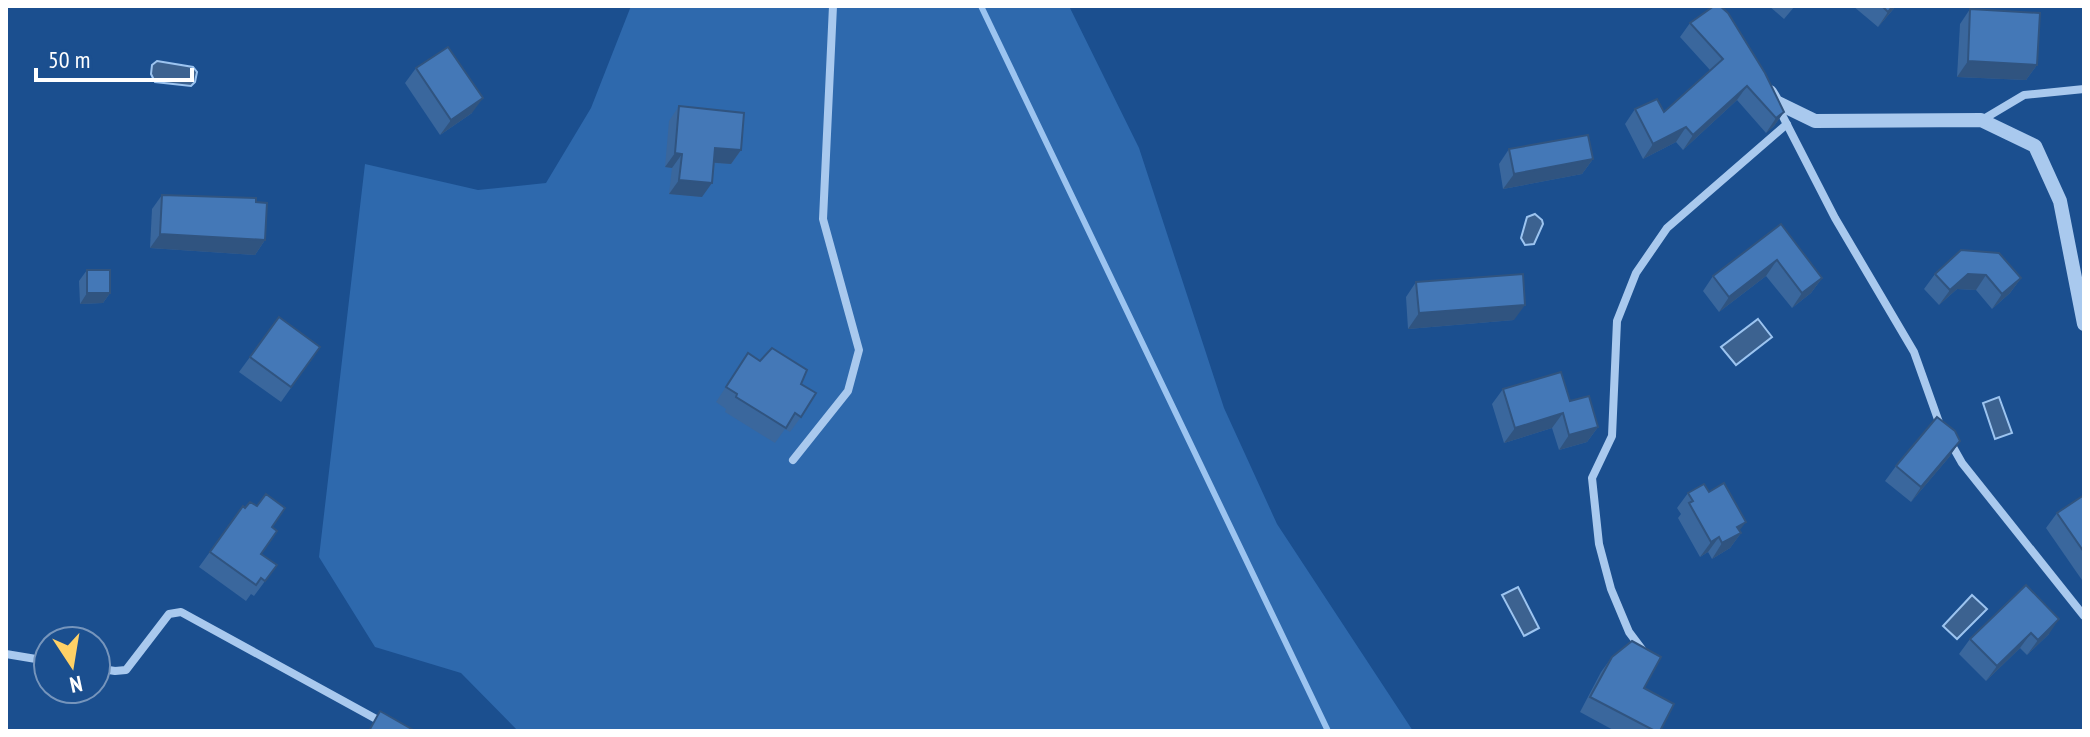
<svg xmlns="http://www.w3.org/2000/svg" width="2090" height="737" font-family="'PT Sans Narrow',sans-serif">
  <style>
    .green { fill: #2e69ad }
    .water { fill: #3c6290; stroke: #9cc4f0; stroke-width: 2 }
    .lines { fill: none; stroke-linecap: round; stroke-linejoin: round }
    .stream { stroke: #9cc4f0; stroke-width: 6 }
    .minor { stroke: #a9c9ee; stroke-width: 8 }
    .tertiary { stroke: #a9c9ee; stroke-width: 14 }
    .wall { fill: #3a679d }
    .shaded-wall { fill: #305480 }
    .building { fill: #4478b7; stroke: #305480; stroke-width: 2 }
  </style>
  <rect width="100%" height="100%" fill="#1b4f8f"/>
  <polygon class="green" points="631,6 1069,6 1139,148 1224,408 1277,524 1413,731 518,731 461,673 375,647 319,557 365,164 478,190 546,183 591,108"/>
  <g class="water">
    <polygon points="157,61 193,67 197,72 195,82 191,86 155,82 151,74 152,65"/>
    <polygon points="1535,214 1542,220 1543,224 1534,244 1525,245 1521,238 1527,217"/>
    <polygon points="1758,319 1772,337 1736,365 1721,347"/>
    <polygon points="1999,397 2012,433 1995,439 1983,403"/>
    <polygon points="1518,587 1539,628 1524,636 1502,595"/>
    <polygon points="1972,595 1987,609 1957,639 1943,626"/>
  </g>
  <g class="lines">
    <polyline class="stream" points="981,6 1328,731"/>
    <g class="minor">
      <polyline points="1778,107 1835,218 1914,352 1940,425"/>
      <polyline points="1982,120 2024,95 2084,89"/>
      <polyline points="1949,440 1962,463 2084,616"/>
      <polyline points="793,460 848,391 859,350 823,219 833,6"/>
      <polyline points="1644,652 1629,632 1611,589 1599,544 1592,478 1612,436 1617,321 1636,273 1667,228 1787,124"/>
      <polyline points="6,654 48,661"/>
      <polyline points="96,668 115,671 126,670 169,614 181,612 398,731"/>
    </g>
    <polyline class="tertiary" points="1770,92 1776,102 1815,121 1981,120 2035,146 2060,201 2084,324"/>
  </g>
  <g class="wall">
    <polygon points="1769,6 1795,6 1784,19"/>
    <polygon points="1853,6 1896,6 1878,27"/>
    <polygon points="1970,9 2037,65 2026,80 1957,77 1960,24"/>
    <polygon points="1690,23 1784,112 1774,126 1766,133 1737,100 1683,150 1676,142 1643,159 1625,124 1635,109 1664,112 1710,70 1680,37"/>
    <polygon points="416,68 472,113 440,135 405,83"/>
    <polygon points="679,106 741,150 731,164 714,163 702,197 669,194 672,168 665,167 669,121"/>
    <polygon points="1509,149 1593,159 1582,174 1503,189 1499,164"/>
    <polygon points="162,195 256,202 265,240 255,255 150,248 152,209"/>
    <polygon points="1781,224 1822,278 1811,293 1792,308 1766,276 1719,312 1703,291 1713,276"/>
    <polygon points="1961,250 2021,278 2010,293 1992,309 1976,290 1957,289 1939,305 1924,289 1935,274"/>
    <polygon points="87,270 110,293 103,303 80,304 79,281"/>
    <polygon points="1416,282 1514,320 1408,329 1406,297"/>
    <polygon points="279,317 320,347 281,402 239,372"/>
    <polygon points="748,353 801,384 801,417 790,432 785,429 775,443 725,412 726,409 716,402"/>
    <polygon points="1503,389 1570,401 1598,427 1587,442 1559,450 1552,428 1504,443 1492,404"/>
    <polygon points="1950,456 1911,502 1885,481 1896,466"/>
    <polygon points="1709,492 1741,533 1730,548 1712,559 1708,552 1700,557 1678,518 1681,514 1677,508 1688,493"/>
    <polygon points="2084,495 2084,583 2046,528 2057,513"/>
    <polygon points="243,506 272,527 261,554 277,565 254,596 251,594 246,601 199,567"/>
    <polygon points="2026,585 2049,634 2027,655 2020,648 1986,681 1959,654 1970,639"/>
    <polygon points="1612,657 1660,731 1615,731 1580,712 1601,672"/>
  </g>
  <g class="shaded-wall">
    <polygon points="1893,6 1896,6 1878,27 1888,12"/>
    <polygon points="1968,61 2037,65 2026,80 1957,77"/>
    <polygon points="1747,86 1737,100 1683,150 1693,135"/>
    <polygon points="483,98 472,113 440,135 451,120"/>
    <polygon points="1784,112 1774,126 1766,133 1776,118"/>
    <polygon points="1686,127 1676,142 1643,159 1653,144"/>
    <polygon points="715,148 741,150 731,164 705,162"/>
    <polygon points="675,153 682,154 672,168 665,167"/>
    <polygon points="1593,159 1582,174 1503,189 1514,174"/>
    <polygon points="679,180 712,183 702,197 669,194"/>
    <polygon points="160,234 265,240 255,255 150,248"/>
    <polygon points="1777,260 1766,276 1719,312 1729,297"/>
    <polygon points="1968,274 1986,275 1976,290 1957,289 1939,305 1950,290"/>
    <polygon points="1822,278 1811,293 1792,308 1802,293"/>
    <polygon points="2021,278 2010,293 1992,309 2002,294"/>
    <polygon points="87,293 110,293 103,303 80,304"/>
    <polygon points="1525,305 1514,320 1408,329 1419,313"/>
    <polygon points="1563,413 1552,428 1504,443 1515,428"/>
    <polygon points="1598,427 1587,442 1559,450 1569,435"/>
    <polygon points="1960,441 1950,456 1911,502 1921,487"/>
    <polygon points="1746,522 1736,535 1741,533 1730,548 1712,559 1722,543 1737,527"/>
    <polygon points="1719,537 1708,552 1700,557 1711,542"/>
    <polygon points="2059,619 2049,634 2027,655 2038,640"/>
    <polygon points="2031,633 2020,648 1986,681 1997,666"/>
  </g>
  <g class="building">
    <polygon points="1714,6 1720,6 1728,13 1765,73 1784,112 1776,118 1747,86 1693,135 1686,127 1653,144 1635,109 1657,99 1664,112 1723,59 1690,23"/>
    <polygon points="1882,6 1893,6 1888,12"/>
    <polygon points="1970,9 2040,13 2037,65 1968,61"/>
    <polygon points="448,47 483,98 451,120 416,68"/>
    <polygon points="679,106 744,113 741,150 715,148 712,183 679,180 682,154 675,153"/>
    <polygon points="1588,135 1593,159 1514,174 1509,149"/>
    <polygon points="162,195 256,198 256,202 267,203 265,240 160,234"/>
    <polygon points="1781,224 1822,278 1802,293 1777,260 1729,297 1713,276"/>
    <polygon points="1961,250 1999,253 2021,278 2002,294 1986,275 1968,274 1950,290 1935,274"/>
    <rect x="87" y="270" width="23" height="23"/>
    <polygon points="1523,274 1525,305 1419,313 1416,282"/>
    <polygon points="279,317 320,347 291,387 250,357"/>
    <polygon points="772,348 807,370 801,384 816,393 801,417 795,413 786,428 736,397 737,394 726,387 748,353 760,361"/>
    <polygon points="1561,372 1570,401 1589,396 1598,427 1569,435 1563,413 1515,428 1503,389"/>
    <polygon points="1937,417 1955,431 1960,441 1921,487 1896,466"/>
    <polygon points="1724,483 1746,522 1737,527 1741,533 1722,543 1719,537 1711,542 1689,503 1693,501 1688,493 1704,484 1709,492"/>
    <polygon points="266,494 285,508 272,527 277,531 261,554 277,565 265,581 261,578 256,585 210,552 243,506 245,508 250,502 257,506"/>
    <polygon points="2084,495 2084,552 2057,513"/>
    <polygon points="2026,585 2059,619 2038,640 2031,633 1997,666 1970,639"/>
    <polygon points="1632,641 1661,657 1644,688 1674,704 1660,731 1655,731 1590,697 1612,657"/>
    <polygon points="380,711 415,731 369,731"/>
  </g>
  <rect width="2090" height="737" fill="none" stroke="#ffffff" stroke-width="16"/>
  <g transform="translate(72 665) rotate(168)"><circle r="38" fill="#1b4f8f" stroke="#7695bc" stroke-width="2"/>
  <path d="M0-6L14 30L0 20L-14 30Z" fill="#ffd166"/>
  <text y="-12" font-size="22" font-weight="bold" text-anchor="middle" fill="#ffffff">N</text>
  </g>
  <path d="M36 68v12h156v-12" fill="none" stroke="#ffffff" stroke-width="4"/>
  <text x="48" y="68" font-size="24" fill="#ffffff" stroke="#1b4f8f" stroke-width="6" paint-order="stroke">50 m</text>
</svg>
